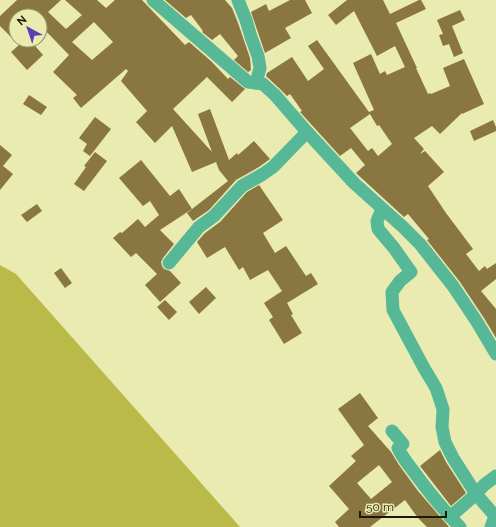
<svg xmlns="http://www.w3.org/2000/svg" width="496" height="527" font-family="Raleway,sans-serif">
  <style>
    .green { fill: #b9ba48 }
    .building { fill: #8a7640; fill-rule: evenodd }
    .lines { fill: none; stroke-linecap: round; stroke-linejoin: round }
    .minor { stroke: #57b898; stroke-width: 13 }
  </style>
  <rect width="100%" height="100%" fill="#e9ebb0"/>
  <polygon class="green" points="0,265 16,274 240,527 0,527"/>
  <g class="building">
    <path d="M17,0H61L48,12L66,29L82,15L65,0H97L106,8L115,0H142L185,45L189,42L211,61L228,79L230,77L245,89L232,102L207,77L173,109L212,152L198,114L210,109L229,160L237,153L238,155L254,141L270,159L259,167L236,180L209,210L193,221L187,213L228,181L219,170L216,162L192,172L172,126L155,143L136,122L147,111L121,81L128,71L126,69L81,108L73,98L77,95L53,72L69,55L40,25V16H16V40H30L43,55L27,70L11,52L19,45L0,26V16ZM94,22L113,42L92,60L72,42Z"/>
    <polygon points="165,0 225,0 232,8 238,23 250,58 251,70 248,72 234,60 238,56 220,34 212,40 202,32 203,31 191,15 186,18"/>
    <polygon points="290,0 305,0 312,13 285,28 291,38 265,53 251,12 266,4 269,11"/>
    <path d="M347,0H383L390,14L419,0H421L426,9L396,23L417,68H416L428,94L430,93L431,94L450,86L443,68L464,59L484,104L462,114V113L440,134L432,126L414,138L424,149L420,154L425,151L444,172L428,186L446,213L473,249L466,254L479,271L485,266L487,269L496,263V279L481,291L496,309V338L484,318L460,282L427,240L429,239L408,214L404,217L356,173L365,165L351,148L340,156L300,112L302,111L290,94L287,96L280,89L266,76L267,73L292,57L308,81L324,69L308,46L317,40L369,112L374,110L353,63L371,54L380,74L385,71L387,75L405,67L395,46L377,56L354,11L336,25L328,15ZM370,114L377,126L379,125L392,144L378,156L372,148L368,151L350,128Z"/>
    <polygon points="460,10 465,20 452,26 463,53 454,57 449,44 443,46 439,35 443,34 437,20"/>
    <polygon points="29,95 47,107 41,115 23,104"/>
    <polygon points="95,117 111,129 90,156 83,151 87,144 79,138"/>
    <polygon points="493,120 496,127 496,131 474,141 470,131"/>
    <polygon points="0,145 12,155 3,166 13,174 0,190"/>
    <polygon points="95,152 107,161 84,191 74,184 86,167 84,166"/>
    <polygon points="141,160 170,196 179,189 192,209 160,230 174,244 163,258 161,262 162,266 164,269 170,271 181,283 160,302 145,285 157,274 136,253 131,257 113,238 120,232 122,233 138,219 145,227 159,215 150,201 143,206 119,178"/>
    <polygon points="259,185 283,220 263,233 275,253 286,246 306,276 311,273 318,284 287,303 293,314 291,315 302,333 284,344 269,320 273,317 264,303 282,291 268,270 250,280 243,267 239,270 225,247 207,258 197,242 205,233 220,222 247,192"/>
    <polygon points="37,204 42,211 27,222 21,215"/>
    <polygon points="61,268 72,283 65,288 54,273"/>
    <polygon points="206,287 216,298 199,314 189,302"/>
    <polygon points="165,300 177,312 169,320 157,307"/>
    <path d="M360,393L378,418L368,426L391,452L399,465L418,491L449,527H427L418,518L405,500L370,527H339L335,522L349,509L329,486L356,461L351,456L364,445L338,409ZM379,465L392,482L371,499L357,483Z"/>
    <polygon points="440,450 446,462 466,493 451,506 420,466"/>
  </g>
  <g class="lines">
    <g class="minor">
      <polyline points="153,0 248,82 263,84 275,95 307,132 354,183 403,227 420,244 453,286 477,322 496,354"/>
      <polyline points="238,0 246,20 251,37 258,56 260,68 256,83"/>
      <polyline points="382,209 377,221 378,229 394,248 411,272 400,281 392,292 393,310 424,368 436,388 443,409 442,427 445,442 453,458 476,494 450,517"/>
      <polyline points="169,263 199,227 214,216 242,186 263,174 273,167 307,132"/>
      <path d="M392,431L403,444L398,448C402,457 408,464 414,472C428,491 443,510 460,527"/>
      <polyline points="491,527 495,516 476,494 484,485 496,476"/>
    </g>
  </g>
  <g transform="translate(28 28) rotate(320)"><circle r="19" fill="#e9ebb0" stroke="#96976b"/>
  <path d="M0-3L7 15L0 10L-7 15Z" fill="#5c3db5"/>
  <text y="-6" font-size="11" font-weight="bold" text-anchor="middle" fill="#1a1a04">N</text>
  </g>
  <path d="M360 511v6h86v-6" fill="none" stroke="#1a1a04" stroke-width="2"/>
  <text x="366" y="511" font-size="12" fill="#1a1a04" stroke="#e9ebb0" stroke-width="3" paint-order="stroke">50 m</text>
</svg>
